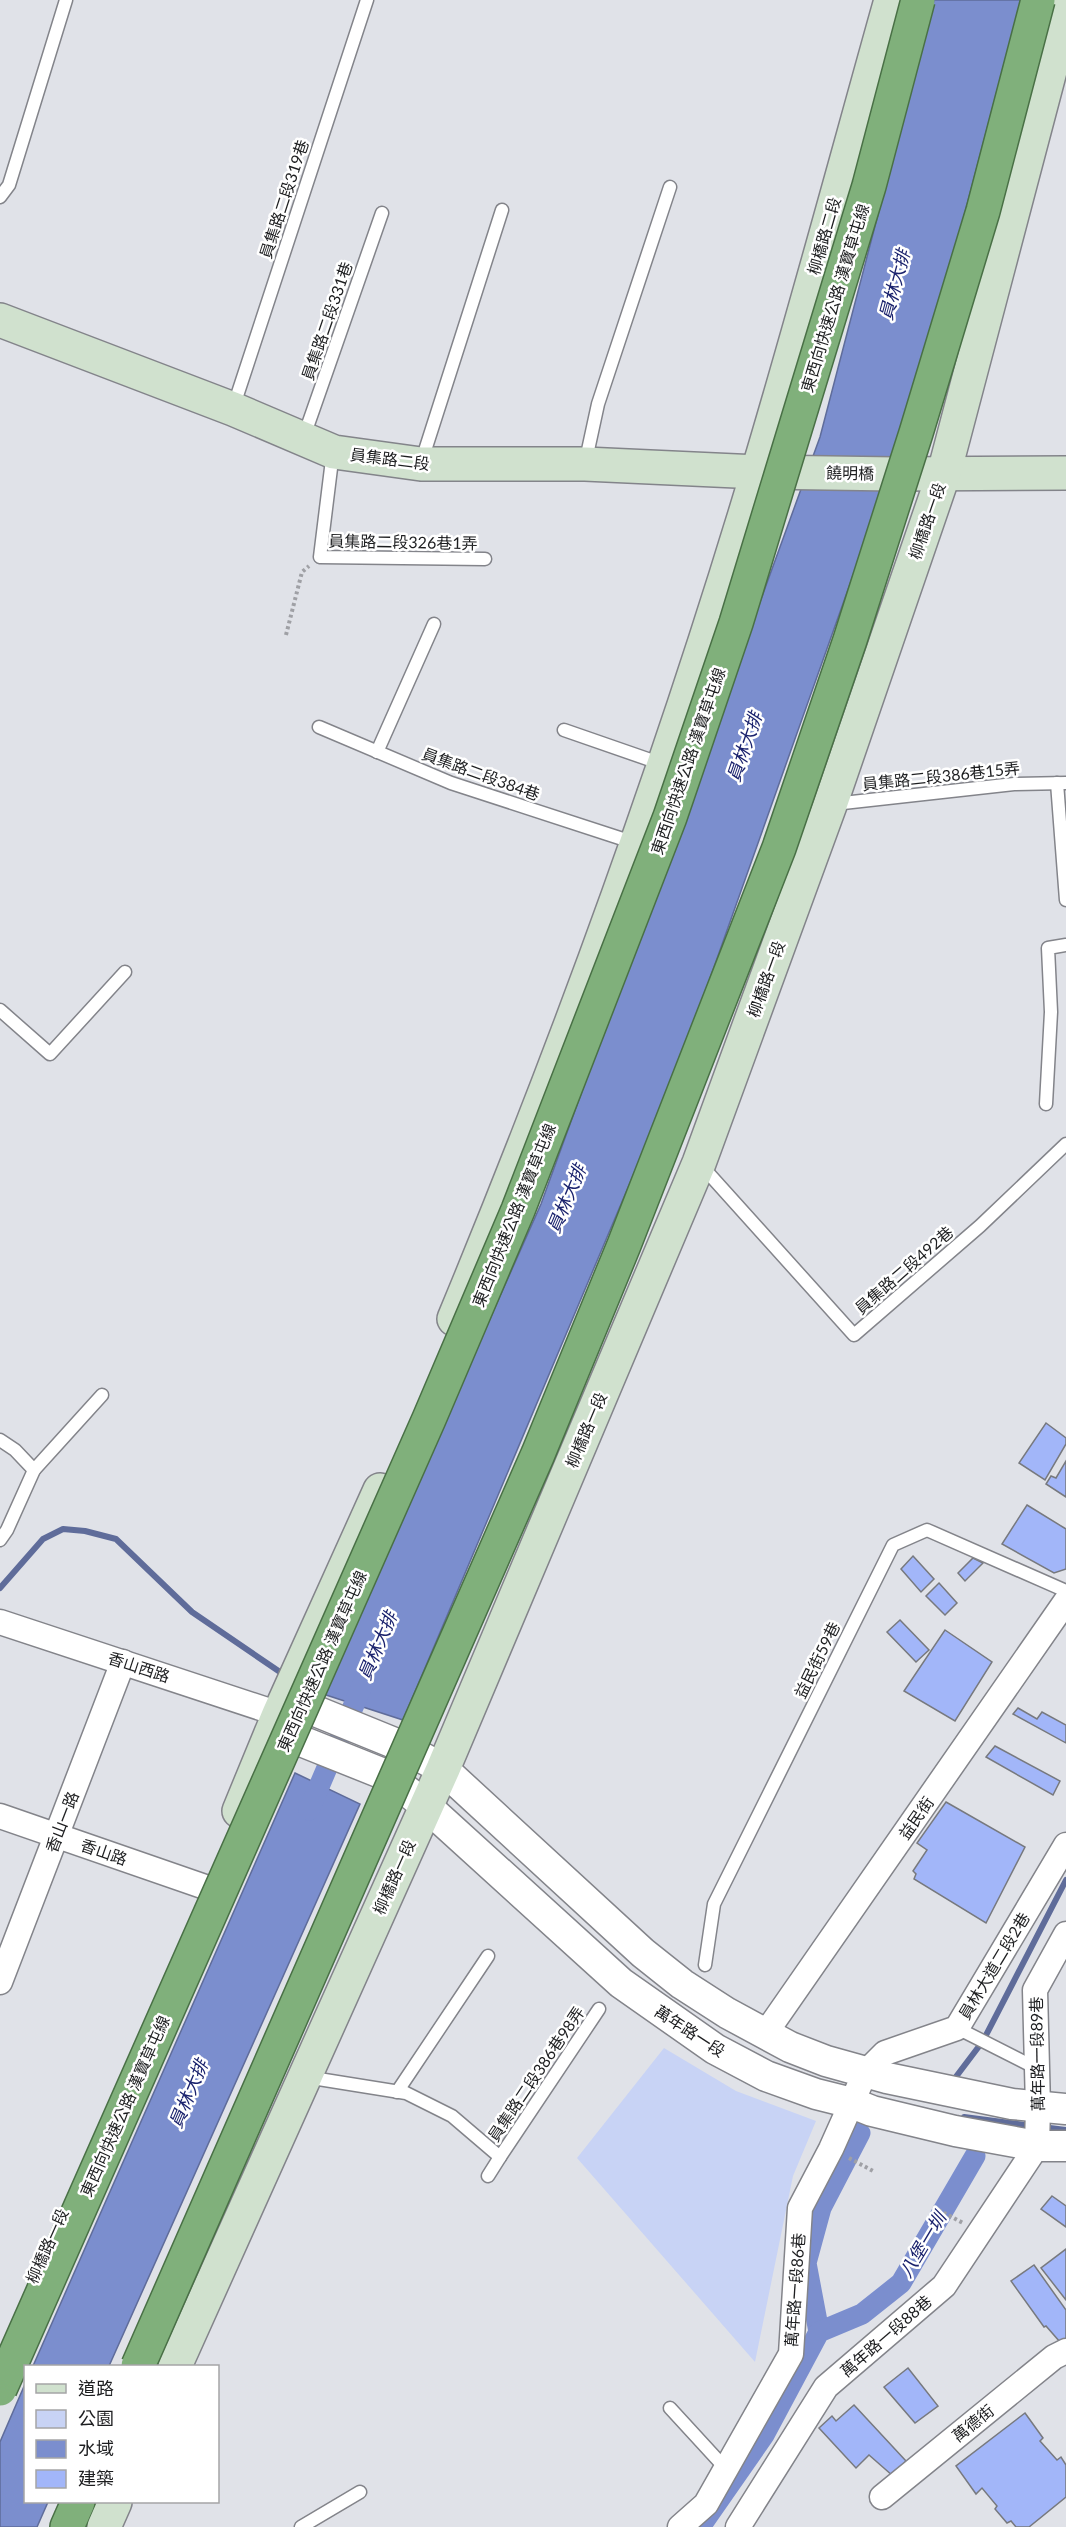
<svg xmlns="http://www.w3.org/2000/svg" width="1066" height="2527" font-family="Lato,'Noto Sans TC',sans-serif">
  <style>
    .green { fill: #c8d3f5 }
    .water { fill: #7b8ece; stroke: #5f6c9a; stroke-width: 1.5 }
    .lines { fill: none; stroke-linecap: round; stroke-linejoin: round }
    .stream { stroke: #5f6c9a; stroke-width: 6 }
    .canal { stroke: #7b8ece; stroke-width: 21 }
    .building { fill: #a2b6f9; stroke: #77797e; stroke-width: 1.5 }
    .service-casing { stroke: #83848a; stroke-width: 15 }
    .minor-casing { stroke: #83848a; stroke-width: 27 }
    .tertiary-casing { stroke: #83848a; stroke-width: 33 }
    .secondary-casing { stroke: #83848a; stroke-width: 36 }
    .trunk-casing { stroke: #497046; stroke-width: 36 }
    .path { stroke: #9fa0a5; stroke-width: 4; stroke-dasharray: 3 3; stroke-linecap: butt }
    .service { stroke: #fff; stroke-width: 12 }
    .minor { stroke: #fff; stroke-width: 24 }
    .tertiary { stroke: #fff; stroke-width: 30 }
    .secondary { stroke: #d0e1ce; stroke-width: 33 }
    .trunk { stroke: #80b07b; stroke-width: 33 }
    .trunk-bridge-casing { stroke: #497046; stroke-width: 36; stroke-linecap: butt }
    .trunk-bridge { stroke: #80b07b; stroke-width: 33 }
    .labels { text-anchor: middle; stroke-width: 5; stroke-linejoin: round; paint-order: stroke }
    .street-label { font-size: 16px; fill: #1d1e20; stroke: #fff }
    .water-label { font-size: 18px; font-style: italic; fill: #1a226d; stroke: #fff }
  </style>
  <rect width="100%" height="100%" fill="#e0e2e8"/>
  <polygon class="green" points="664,2048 736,2091 816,2121 793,2176 755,2362 577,2158"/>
  <g class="water">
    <polygon points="934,0 1021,0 916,398 676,1074 403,1720 323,1694 541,1204 820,437"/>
    <polygon points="295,1773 360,1804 109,2366 33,2366"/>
    <polygon points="25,2384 26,2502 48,2502 37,2527 0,2527 0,2442"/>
  </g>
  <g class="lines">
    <g class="stream">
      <polyline points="0,1588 43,1539 63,1529 85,1531 116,1539 192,1612 280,1672"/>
      <polyline points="952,2082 983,2041 1066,1880"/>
      <polyline points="964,2117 1032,2126"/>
      <polyline points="1042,2127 1066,2130"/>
    </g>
    <g class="canal">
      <polyline points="309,1810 365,1679"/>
      <polyline points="819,2332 806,2263 821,2208 860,2133"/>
      <polyline points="700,2527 764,2435 819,2332 862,2314 901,2283 975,2156"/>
    </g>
  </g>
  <g class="building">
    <polygon points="1046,1423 1066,1438 1066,1444 1045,1480 1019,1463"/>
    <polygon points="1066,1461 1066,1497 1046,1484 1051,1476 1056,1478"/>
    <polygon points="1027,1505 1066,1529 1066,1569 1054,1573 1002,1544"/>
    <polygon points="913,1556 934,1579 921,1592 901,1569"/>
    <polygon points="973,1558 983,1563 965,1581 958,1573"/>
    <polygon points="939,1583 957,1603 945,1615 926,1596"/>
    <polygon points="900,1620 929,1650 916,1662 887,1632"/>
    <polygon points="945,1630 992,1662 955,1721 904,1691"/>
    <polygon points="1018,1708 1037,1719 1042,1712 1066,1725 1066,1743 1013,1714"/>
    <polygon points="995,1746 1060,1781 1053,1795 986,1757"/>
    <polygon points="946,1802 1025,1847 986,1923 914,1879 916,1874 913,1871 927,1850 917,1843"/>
    <polygon points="1052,2196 1066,2206 1066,2227 1041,2209"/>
    <polygon points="1066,2249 1066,2300 1041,2268"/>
    <polygon points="1034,2265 1066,2310 1066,2338 1060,2342 1046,2326 1044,2327 1011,2281"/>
    <polygon points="908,2368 938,2406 915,2423 884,2387"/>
    <polygon points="854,2405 906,2461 893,2476 869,2455 856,2468 819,2428 832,2416 836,2421"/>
    <polygon points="1025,2413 1043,2438 1040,2441 1057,2460 1061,2457 1066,2465 1066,2497 1029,2527 1016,2527 1011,2521 1007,2523 995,2509 997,2506 982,2488 976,2494 956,2466"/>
  </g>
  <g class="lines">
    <g class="service-casing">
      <g id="service">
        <polyline points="0,197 9,185 66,0"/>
        <polyline points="233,408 367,0"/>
        <polyline points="303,439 382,213"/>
        <polyline points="333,452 320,557 485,559"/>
        <polyline points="421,463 502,210"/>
        <polyline points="585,464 598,404 670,187"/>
        <polyline points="319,727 451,783 635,843"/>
        <polyline points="564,730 662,764"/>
        <polyline points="377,752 434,624"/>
        <polyline points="1057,783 1066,900"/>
        <polyline points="834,804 1014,784 1066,783"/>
        <polyline points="0,1010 50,1054 125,972"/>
        <polyline points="1046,1104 1051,1012 1048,948 1066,945"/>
        <polyline points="701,1165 854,1335 980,1226 1066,1144"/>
        <polyline points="0,1440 15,1450 34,1470"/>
        <polyline points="0,1540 7,1530 34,1470 102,1395"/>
        <polyline points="705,1965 714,1904 893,1545 927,1530 1066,1591"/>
        <polyline points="957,2028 1036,2068"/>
        <polyline points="306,2077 406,2093 452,2116 500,2157 599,2009"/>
        <polyline points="397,2092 488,1956"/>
        <polyline points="488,2176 500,2157"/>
        <polyline points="670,2408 726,2469"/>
        <polyline points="301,2527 360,2492"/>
      </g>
    </g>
    <g class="minor-casing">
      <g id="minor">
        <polyline points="0,1622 279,1714"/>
        <polyline points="0,1816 208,1888"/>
        <polyline points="0,1982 123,1662"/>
        <polyline points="765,2034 1066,1601"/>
        <polyline points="882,2497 1054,2357 1066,2351"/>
        <polyline points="680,2527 706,2504 791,2354 800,2208 831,2149 865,2073 885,2053 957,2028 1066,1845"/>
        <polyline points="738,2527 826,2387 944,2286 1037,2146 1038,2107 1035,1990 1066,1934"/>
      </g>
    </g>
    <g class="tertiary-casing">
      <g id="tertiary">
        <polyline points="279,1714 301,1741 386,1775 425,1805 621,1983 715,2049 766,2076 816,2094 852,2103 872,2111 955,2131 1037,2146 1066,2146"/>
        <polyline points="279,1714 313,1710 399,1745 443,1769 643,1953 682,1984 727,2013 790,2047 826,2061 887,2078 1012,2104 1066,2109"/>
      </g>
    </g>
    <g class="secondary-casing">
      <g id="secondary">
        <polyline points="0,320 233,409 334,452 421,464 585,464 758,472 895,474 1066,473"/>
        <path d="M454,1319C569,1042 672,758 758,471C805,314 847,157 891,0"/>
        <polyline points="239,1811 279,1714 380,1490"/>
        <polyline points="175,2366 443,1769 699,1163 830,805 944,473 1066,10"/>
        <polyline points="104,2527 115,2502"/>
      </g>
    </g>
    <g class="trunk-casing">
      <polyline id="trunk" points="67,2527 78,2502"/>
    </g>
    <g class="path">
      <polyline points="286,635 302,572 309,566"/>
      <polyline points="849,2158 873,2171"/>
      <polyline points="933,2207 963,2223"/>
    </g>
    <use href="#service" class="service"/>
    <use href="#minor" class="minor"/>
    <use href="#tertiary" class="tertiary"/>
    <use href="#secondary" class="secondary"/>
    <use href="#trunk" class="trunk"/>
    <g class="trunk-bridge-casing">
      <g id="trunk-bridge">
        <polyline points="138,2366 538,1454 624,1245 779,848 850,640 916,433 983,211 1038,0"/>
        <polyline points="0,2389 429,1419 518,1210 670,817 736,623 869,186 918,0"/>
      </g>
    </g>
    <use href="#trunk-bridge" class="trunk-bridge"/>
  </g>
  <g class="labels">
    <g class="street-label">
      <text transform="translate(284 199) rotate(-72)" y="6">員集路二段319巷</text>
      <text transform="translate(824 236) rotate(-74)" y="6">柳橋路二段</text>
      <text transform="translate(835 298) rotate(-73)" y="6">東西向快速公路 漢寶草屯線</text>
      <text transform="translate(327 321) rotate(-71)" y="6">員集路二段331巷</text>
      <text transform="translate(390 459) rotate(7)" y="6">員集路二段</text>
      <text transform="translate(850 473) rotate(1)" y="6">饒明橋</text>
      <text transform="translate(927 521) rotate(-71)" y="6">柳橋路一段</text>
      <text transform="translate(403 542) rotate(1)" y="6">員集路二段326巷1弄</text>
      <text transform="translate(688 761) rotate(-71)" y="6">東西向快速公路 漢寶草屯線</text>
      <text transform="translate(481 774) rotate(20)" y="6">員集路二段384巷</text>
      <text transform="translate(941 776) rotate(-6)" y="6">員集路二段386巷15弄</text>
      <text transform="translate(766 979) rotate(-70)" y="6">柳橋路一段</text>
      <text transform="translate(514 1215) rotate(-68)" y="6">東西向快速公路 漢寶草屯線</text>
      <text transform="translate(904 1270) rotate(-41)" y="6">員集路二段492巷</text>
      <text transform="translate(586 1430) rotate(-67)" y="6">柳橋路一段</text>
      <text transform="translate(817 1660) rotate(-64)" y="6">益民街59巷</text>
      <text transform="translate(322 1661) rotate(-66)" y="6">東西向快速公路 漢寶草屯線</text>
      <text transform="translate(139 1667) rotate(18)" y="6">香山西路</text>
      <text transform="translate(916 1818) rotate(-55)" y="6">益民街</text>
      <text transform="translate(62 1822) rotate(-69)" y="6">香山一路</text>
      <text transform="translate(104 1852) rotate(19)" y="6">香山路</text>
      <text transform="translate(394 1877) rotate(-66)" y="6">柳橋路一段</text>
      <text transform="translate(994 1966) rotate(-59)" y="6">員林大道二段2巷</text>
      <text transform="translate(690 2031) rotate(33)" y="6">萬年路一段</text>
      <text transform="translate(1037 2054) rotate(-91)" y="6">萬年路一段89巷</text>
      <text transform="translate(536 2074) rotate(-56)" y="6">員集路二段386巷98弄</text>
      <text transform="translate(125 2106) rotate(-66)" y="6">東西向快速公路 漢寶草屯線</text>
      <text transform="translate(47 2246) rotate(-66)" y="6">柳橋路一段</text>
      <text transform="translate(795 2290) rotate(-86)" y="6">萬年路一段86巷</text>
      <text transform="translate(886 2336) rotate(-41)" y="6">萬年路一段88巷</text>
      <text transform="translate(973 2423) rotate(-39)" y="6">萬德街</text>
    </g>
    <g class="water-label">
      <text transform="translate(895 285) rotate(-75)" y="6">員林大排</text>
      <text transform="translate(745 747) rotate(-71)" y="6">員林大排</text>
      <text transform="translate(567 1199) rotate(-67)" y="6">員林大排</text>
      <text transform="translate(378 1646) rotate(-67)" y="6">員林大排</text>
      <text transform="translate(189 2094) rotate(-67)" y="6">員林大排</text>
      <text transform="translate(923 2245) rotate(-59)" y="6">八堡一圳</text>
    </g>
  </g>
  <rect x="24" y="2365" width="195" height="138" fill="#ffffff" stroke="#a5a5a6" stroke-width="1.5"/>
  <rect x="36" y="2384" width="30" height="9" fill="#d0e1ce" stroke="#a5a5a6" stroke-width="1.5"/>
  <text x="78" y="2395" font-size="18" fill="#1d1e20">道路</text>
  <rect x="36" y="2410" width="30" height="18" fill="#c8d3f5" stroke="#a5a5a6" stroke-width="1.5"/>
  <text x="78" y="2425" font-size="18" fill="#1d1e20">公園</text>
  <rect x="36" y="2440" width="30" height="18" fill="#7b8ece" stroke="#a5a5a6" stroke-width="1.5"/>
  <text x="78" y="2455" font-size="18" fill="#1d1e20">水域</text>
  <rect x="36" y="2470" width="30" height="18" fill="#a2b6f9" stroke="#a5a5a6" stroke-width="1.5"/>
  <text x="78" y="2485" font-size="18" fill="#1d1e20">建築</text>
</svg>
